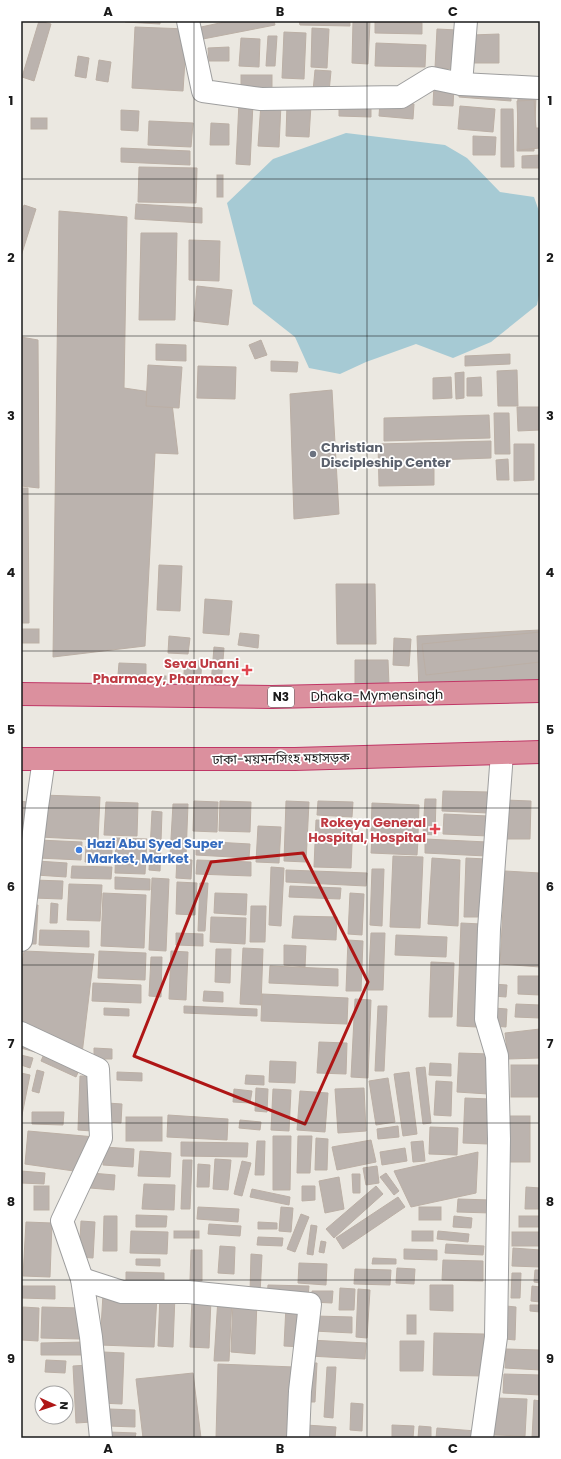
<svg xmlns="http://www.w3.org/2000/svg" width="561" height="1459" font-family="Poppins,'Noto Sans Bengali',sans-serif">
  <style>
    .water { fill: #a6cad4 }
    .building { fill: #bbb3ae; stroke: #bbafa5 }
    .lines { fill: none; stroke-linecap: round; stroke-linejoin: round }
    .street-casing { stroke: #9e9e9e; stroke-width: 24 }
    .highway-casing { stroke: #c03766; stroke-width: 24 }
    .street { stroke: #fff; stroke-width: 22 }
    .highway { stroke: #db909e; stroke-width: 22 }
    .marked { fill: none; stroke: #af1616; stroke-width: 3; stroke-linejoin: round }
    .grid { fill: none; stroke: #1a1a1a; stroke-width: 1; stroke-opacity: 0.55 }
    .worship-dot { fill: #6b7280; stroke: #fff; stroke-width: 1.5 }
    .health-dot { fill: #e0444e; stroke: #fff; stroke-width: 1.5 }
    .shop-dot { fill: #3f7fe0; stroke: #fff; stroke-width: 1.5 }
    .labels { text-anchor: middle; stroke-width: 3.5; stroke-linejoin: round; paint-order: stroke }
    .shield { fill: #fff; stroke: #5f5f5f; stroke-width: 1 }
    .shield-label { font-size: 12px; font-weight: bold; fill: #1a1a1a }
    .worship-label { font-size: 13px; font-weight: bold; fill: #5b616d; stroke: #fff; text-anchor: start }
    .health-label { font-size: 13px; font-weight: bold; fill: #be3a42; stroke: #fff; text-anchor: end }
    .street-label { font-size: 13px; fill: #1a1a1a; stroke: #fff }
    .shop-label { font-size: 13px; font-weight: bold; fill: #366cbe; stroke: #fff; text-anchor: start }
    .neatline { fill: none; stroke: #1a1a1a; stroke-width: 1.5 }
    .grid-label { font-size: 13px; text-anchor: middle; font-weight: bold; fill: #1a1a1a }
  </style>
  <rect width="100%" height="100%" fill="#ebe8e1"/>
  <polygon class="water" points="346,133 445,145 467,158 500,192 534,197 540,214 540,290 537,305 491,342 453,358 416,344 366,362 340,374 309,368 295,337 253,304 227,203 273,159"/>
  <g class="building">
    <polygon points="39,21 51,24 34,81 22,77"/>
    <polygon points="125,21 160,21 160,24 125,22"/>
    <polygon points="229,21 274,21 275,25 203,39 201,27"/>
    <polygon points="299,21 350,21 350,26 300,25"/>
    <polygon points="353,21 370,21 368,64 352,63"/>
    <polygon points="375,22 422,23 422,34 375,33"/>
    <polygon points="135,27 187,29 183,91 132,88"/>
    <polygon points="312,28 329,29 327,68 311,67"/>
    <polygon points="437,29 457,30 455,69 435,68"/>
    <polygon points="284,32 306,33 304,79 282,78"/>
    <polygon points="499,34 499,63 472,63 472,35"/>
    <polygon points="268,36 277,36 275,66 266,66"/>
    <polygon points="241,38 260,39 259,67 239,66"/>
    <polygon points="376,43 426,45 425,67 375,66"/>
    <polygon points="229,47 229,61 209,61 208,48"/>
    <polygon points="78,56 89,58 86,78 75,76"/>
    <polygon points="99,60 111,62 108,82 96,80"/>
    <polygon points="315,70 331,71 329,92 313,91"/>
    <rect x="241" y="75" width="31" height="15"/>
    <polygon points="434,85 454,86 453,106 433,105"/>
    <polygon points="459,87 511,91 511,101 459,97"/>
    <polygon points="518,95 536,95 534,151 517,151"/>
    <polygon points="534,100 536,128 540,128 540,148 519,150 517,101"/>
    <polygon points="239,102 253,103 250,165 236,164"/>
    <polygon points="339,102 371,103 371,117 339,116"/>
    <polygon points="380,102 414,104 413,119 379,116"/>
    <polygon points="261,103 281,104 279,147 258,146"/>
    <polygon points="287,104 311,105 309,137 286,136"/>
    <polygon points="460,106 495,109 493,132 458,129"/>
    <polygon points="501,109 513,109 514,167 501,167"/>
    <polygon points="121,110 139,111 138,131 121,130"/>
    <rect x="31" y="118" width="16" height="11"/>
    <polygon points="149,121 193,123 191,147 148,145"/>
    <polygon points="211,123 229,124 229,145 210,145"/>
    <polygon points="473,136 496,137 495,155 473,155"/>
    <polygon points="121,148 190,151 190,165 121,162"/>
    <polygon points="540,155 540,168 522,168 522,156"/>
    <polygon points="139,167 197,168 196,203 138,202"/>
    <rect x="217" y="175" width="6" height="22"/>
    <polygon points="136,204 202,208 202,223 135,219"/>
    <polygon points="24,205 36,209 21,256 21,215"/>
    <polygon points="59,211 127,217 124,388 171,395 178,454 155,453 145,646 53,657"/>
    <polygon points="141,233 177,233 175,320 139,320"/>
    <polygon points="189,240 220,241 219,281 189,280"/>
    <polygon points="197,286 232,290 228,325 194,321"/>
    <polygon points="21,337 38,340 39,488 21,486"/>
    <polygon points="261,340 267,355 255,359 249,345"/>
    <polygon points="156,344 186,345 186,361 156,360"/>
    <polygon points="510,354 510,364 465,366 465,356"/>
    <polygon points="271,361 298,362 297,372 271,371"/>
    <polygon points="148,365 182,367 179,408 146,406"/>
    <polygon points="198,366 236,367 235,399 197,398"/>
    <polygon points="517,370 518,406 498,406 497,371"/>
    <polygon points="464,372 464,398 456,399 455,373"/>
    <polygon points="451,377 452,398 433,399 433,378"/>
    <polygon points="481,377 482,396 467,396 467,378"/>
    <polygon points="332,390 339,514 294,519 290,394"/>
    <polygon points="517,407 540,407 540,430 518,431"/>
    <polygon points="494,413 509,413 510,454 495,454"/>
    <polygon points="489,415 490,438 384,441 384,418"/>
    <polygon points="491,441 491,458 434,460 434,485 379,486 378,444"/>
    <polygon points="514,444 534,444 534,480 514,481"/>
    <polygon points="508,459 509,480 497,480 496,460"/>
    <polygon points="21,488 28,488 29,623 21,623"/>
    <polygon points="159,565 182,566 180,611 157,610"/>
    <polygon points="336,584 375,584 376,644 337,644"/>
    <polygon points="205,599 232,601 229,635 203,633"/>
    <rect x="21" y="629" width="18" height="14"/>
    <polygon points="540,630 540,685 419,691 417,636"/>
    <polygon points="540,632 540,662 426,675 422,644"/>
    <polygon points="240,633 259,635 258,648 238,645"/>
    <polygon points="169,636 190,638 188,654 168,653"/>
    <polygon points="394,638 411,639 409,666 393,665"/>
    <polygon points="214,647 224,648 221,685 211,684"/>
    <polygon points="185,660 202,661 200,687 183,686"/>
    <polygon points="355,660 388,660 389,685 355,685"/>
    <polygon points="119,663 146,664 146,676 118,675"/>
    <rect x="149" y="676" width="17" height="10"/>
    <polygon points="443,791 489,792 488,813 442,811"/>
    <polygon points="42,795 100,797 98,840 40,837"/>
    <polygon points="425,799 436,799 435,835 423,834"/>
    <polygon points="505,800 531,801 530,839 504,839"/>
    <polygon points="21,801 32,803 21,905"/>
    <polygon points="194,801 218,802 217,832 193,831"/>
    <polygon points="220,801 251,802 250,832 219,831"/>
    <polygon points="286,801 309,802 306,862 284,861"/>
    <polygon points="318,801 353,802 352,817 317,815"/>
    <polygon points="106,802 138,803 137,836 104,835"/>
    <polygon points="372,803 419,805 418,835 371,833"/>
    <polygon points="173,804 188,804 186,856 170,856"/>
    <polygon points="152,811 162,812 160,871 149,870"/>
    <polygon points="444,814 488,816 488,836 443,834"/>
    <polygon points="316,820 353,821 351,868 314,867"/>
    <polygon points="258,826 281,827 279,863 256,862"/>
    <polygon points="116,838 147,839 145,874 115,873"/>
    <polygon points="372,838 418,839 417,855 371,853"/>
    <polygon points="425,839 487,842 486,856 425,853"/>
    <polygon points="39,840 82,842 81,860 38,858"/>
    <polygon points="196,841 250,844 249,858 196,855"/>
    <polygon points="86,846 112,847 112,863 85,862"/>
    <polygon points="393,856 423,857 420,928 390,927"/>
    <polygon points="432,858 460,860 458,926 428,924"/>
    <polygon points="466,858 486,859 484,917 464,917"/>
    <polygon points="177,859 192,860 191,879 176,878"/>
    <polygon points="197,860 251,862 251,876 196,874"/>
    <polygon points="37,861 67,863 66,877 36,875"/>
    <polygon points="72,866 112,867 111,879 71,878"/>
    <polygon points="271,867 284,868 281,926 269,925"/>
    <polygon points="372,869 384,869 382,926 370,925"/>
    <polygon points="286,870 367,873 366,886 286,882"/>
    <polygon points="505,871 540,873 540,967 500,964"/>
    <polygon points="115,877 150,879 150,890 115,889"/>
    <polygon points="152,878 169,879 166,951 149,950"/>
    <polygon points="34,880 63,881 62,899 33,898"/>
    <polygon points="177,882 197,883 195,915 176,914"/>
    <polygon points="200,883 208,883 205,931 198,931"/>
    <polygon points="69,884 102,885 100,921 67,920"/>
    <polygon points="290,886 341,888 340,899 289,897"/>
    <polygon points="103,893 146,895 144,948 101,946"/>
    <polygon points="215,893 247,894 246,915 214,913"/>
    <polygon points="350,893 364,894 362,935 348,934"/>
    <polygon points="51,903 58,904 57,923 50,923"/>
    <polygon points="29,905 38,905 36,944 27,944"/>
    <polygon points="251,906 266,906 265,942 250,942"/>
    <polygon points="294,916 337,917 336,940 292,938"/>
    <polygon points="211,917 246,918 245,944 210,942"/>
    <polygon points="461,923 481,924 477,1027 457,1026"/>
    <polygon points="40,930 89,931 89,947 39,945"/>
    <polygon points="176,933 203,934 203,946 176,945"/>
    <polygon points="371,933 385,933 383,990 368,990"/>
    <polygon points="396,935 447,937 446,957 395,955"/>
    <polygon points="348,940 363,941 361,991 346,991"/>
    <polygon points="284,945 306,946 305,967 284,965"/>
    <polygon points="243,948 263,949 261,1005 240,1004"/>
    <polygon points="216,949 231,949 230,983 215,982"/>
    <polygon points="24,951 94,954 82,1054 21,1030 21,971"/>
    <polygon points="99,951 146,953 145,980 98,978"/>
    <polygon points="171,951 188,952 186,1000 169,999"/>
    <polygon points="151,957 162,957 161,997 149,996"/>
    <polygon points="431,962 454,963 452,1017 429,1017"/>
    <polygon points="270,966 338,969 338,986 269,983"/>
    <polygon points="518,976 540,976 540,995 518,994"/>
    <polygon points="93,983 141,985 141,1003 92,1001"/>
    <polygon points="493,984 507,985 506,997 493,996"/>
    <polygon points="204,991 223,992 223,1002 203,1001"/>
    <polygon points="262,994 348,998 347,1024 261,1021"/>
    <polygon points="355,999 371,1000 368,1078 351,1077"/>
    <polygon points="516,1004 540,1005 540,1018 515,1017"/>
    <polygon points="184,1006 257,1009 257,1016 184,1013"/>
    <polygon points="378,1006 387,1006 384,1071 375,1071"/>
    <polygon points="104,1008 129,1009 129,1016 104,1015"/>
    <polygon points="494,1008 507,1009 506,1027 493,1026"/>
    <polygon points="540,1029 540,1058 508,1059 505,1033"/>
    <polygon points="21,1042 37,1046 35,1052 21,1048"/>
    <polygon points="319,1042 347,1043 346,1074 317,1073"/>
    <polygon points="94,1048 112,1049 112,1059 94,1059"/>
    <polygon points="459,1053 489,1054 488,1094 457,1092"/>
    <polygon points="44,1054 79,1070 76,1077 41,1061"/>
    <polygon points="21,1055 33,1058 30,1068 21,1065"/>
    <polygon points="270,1061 296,1062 295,1083 269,1082"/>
    <polygon points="430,1063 451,1064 451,1076 429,1075"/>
    <rect x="511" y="1065" width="29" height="32"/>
    <polygon points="425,1067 431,1123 423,1124 416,1068"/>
    <polygon points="37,1070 44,1072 39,1093 32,1091"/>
    <polygon points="117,1072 142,1073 142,1081 117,1080"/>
    <polygon points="409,1072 417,1134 403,1136 394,1074"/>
    <polygon points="21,1073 30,1075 21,1120"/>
    <polygon points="246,1075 264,1076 264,1085 245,1084"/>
    <polygon points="80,1076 94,1076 92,1131 78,1130"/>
    <polygon points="388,1078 395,1122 376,1125 369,1081"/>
    <polygon points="436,1081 452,1082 451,1116 434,1115"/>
    <polygon points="256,1088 268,1089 267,1112 255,1111"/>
    <polygon points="364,1088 366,1131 338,1133 335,1089"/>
    <polygon points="234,1089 252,1091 250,1103 233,1102"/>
    <polygon points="273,1089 291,1090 289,1131 271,1130"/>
    <polygon points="300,1091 328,1093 325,1132 297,1130"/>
    <polygon points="465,1098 490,1099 488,1144 463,1143"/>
    <polygon points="107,1103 122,1104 121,1123 106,1122"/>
    <polygon points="32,1112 64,1112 63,1125 32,1124"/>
    <polygon points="168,1115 228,1119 227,1140 167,1137"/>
    <rect x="510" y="1116" width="20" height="46"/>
    <rect x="126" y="1117" width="36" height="24"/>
    <polygon points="240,1120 261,1122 260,1130 239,1128"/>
    <polygon points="398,1126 399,1137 378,1139 377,1129"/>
    <polygon points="430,1127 458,1128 457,1155 429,1154"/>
    <polygon points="28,1131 95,1137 81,1172 25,1164"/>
    <polygon points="273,1136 291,1136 290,1190 273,1190"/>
    <polygon points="298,1136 312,1136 310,1173 297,1173"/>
    <polygon points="316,1138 328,1139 327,1170 315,1170"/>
    <polygon points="371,1140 376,1162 337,1170 332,1147"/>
    <polygon points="257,1141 265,1141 264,1175 255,1175"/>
    <polygon points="423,1141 425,1161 413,1162 411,1142"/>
    <polygon points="181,1142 248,1143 247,1157 181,1156"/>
    <polygon points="104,1147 134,1149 133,1167 103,1165"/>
    <polygon points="405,1148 407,1161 382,1165 380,1152"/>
    <polygon points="140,1151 171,1153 170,1177 138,1176"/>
    <polygon points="478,1152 476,1193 411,1207 394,1171"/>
    <polygon points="215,1159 231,1160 228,1190 213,1189"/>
    <polygon points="183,1160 192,1160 190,1209 181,1209"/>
    <polygon points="242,1161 251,1163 242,1196 234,1194"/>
    <polygon points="198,1164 210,1165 209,1187 197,1187"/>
    <polygon points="377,1166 379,1183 366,1185 363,1168"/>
    <polygon points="21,1171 45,1173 44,1184 21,1183"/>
    <polygon points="91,1173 115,1175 114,1190 90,1188"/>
    <polygon points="386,1173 399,1191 394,1195 380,1177"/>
    <polygon points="352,1174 360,1174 360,1193 353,1193"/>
    <polygon points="339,1177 344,1209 325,1213 319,1181"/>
    <polygon points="144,1184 175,1185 174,1210 142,1209"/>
    <rect x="34" y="1186" width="15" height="24"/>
    <polygon points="302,1186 315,1186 315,1200 302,1201"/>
    <polygon points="376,1186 383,1194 334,1238 326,1229"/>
    <polygon points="526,1187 540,1188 540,1209 525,1209"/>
    <polygon points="252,1189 290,1197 289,1205 250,1197"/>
    <polygon points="398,1197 405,1207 343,1249 336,1238"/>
    <polygon points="458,1199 491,1200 491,1213 457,1212"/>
    <polygon points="198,1207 239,1209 238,1222 197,1219"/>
    <polygon points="281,1207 293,1208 291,1232 279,1231"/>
    <rect x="419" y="1207" width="22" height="13"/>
    <polygon points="301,1214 309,1217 295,1252 287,1249"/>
    <polygon points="136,1215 167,1216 166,1227 136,1227"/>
    <polygon points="104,1216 117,1216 117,1251 103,1251"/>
    <polygon points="454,1216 472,1218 471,1228 453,1227"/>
    <rect x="519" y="1216" width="21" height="11"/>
    <polygon points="81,1221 95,1222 93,1258 79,1257"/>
    <polygon points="26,1222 52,1223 50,1277 23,1276"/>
    <polygon points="258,1222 277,1223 277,1229 258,1229"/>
    <polygon points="209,1224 241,1226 240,1236 208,1234"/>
    <polygon points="311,1225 317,1226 313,1255 307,1254"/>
    <polygon points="131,1231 168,1232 167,1254 130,1253"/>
    <rect x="174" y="1231" width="25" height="7"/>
    <rect x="412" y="1231" width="21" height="10"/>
    <polygon points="438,1231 469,1234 468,1242 437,1239"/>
    <rect x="512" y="1232" width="28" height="14"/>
    <polygon points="258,1237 283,1238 282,1246 257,1245"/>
    <polygon points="321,1241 326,1242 324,1253 319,1252"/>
    <polygon points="446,1244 484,1246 483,1255 445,1253"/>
    <polygon points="220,1246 235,1247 234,1274 218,1273"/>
    <polygon points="513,1248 540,1250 540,1267 512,1266"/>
    <polygon points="404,1249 437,1250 437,1260 404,1259"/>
    <polygon points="191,1250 202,1250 202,1281 190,1281"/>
    <polygon points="251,1254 262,1255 260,1294 250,1293"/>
    <polygon points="373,1258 396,1259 396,1264 372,1264"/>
    <polygon points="136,1259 160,1259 160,1266 136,1265"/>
    <polygon points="443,1260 483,1261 483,1281 442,1280"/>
    <polygon points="299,1263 327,1264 326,1285 298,1283"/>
    <polygon points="397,1268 415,1269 414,1284 396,1283"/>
    <polygon points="355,1269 391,1270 390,1285 354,1284"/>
    <polygon points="535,1270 540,1270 540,1283 534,1282"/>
    <polygon points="126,1272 164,1273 164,1290 126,1289"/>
    <polygon points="512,1273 521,1273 520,1298 511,1298"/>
    <polygon points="268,1285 309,1286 308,1297 267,1296"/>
    <polygon points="430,1285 453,1285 453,1311 430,1310"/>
    <polygon points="21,1286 55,1286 55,1299 21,1298"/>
    <polygon points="532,1286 540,1287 540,1302 531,1301"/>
    <polygon points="340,1288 355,1289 354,1310 339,1310"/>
    <polygon points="358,1289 370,1290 367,1338 356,1337"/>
    <polygon points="312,1291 333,1291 332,1303 312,1302"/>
    <polygon points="103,1294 157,1296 154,1347 100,1345"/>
    <polygon points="160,1294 175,1295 173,1347 158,1346"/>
    <polygon points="192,1298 211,1299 209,1348 190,1347"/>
    <polygon points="218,1298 232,1299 229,1361 214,1361"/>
    <polygon points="233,1300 257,1301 255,1354 231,1352"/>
    <polygon points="530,1305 540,1305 540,1312 530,1311"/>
    <polygon points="286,1306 306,1307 303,1347 284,1346"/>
    <polygon points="506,1306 516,1307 515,1340 505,1339"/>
    <polygon points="23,1307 39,1308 38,1341 22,1340"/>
    <polygon points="42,1307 81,1308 80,1339 41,1338"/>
    <rect x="407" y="1315" width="9" height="19"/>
    <polygon points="315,1316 352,1317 352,1333 314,1331"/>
    <polygon points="434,1333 484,1334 483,1376 433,1375"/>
    <polygon points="310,1340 366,1343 365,1359 309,1356"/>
    <polygon points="400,1341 424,1341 423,1371 400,1371"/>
    <polygon points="85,1342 85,1355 41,1355 41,1343"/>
    <polygon points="506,1349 540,1350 540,1370 505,1368"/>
    <polygon points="103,1352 124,1353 122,1404 100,1403"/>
    <polygon points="46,1360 66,1361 65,1373 45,1372"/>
    <polygon points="307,1363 317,1363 315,1402 306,1402"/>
    <polygon points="218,1364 294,1367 291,1438 216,1438"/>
    <polygon points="88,1365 92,1422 76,1423 73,1366"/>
    <polygon points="327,1367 336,1367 333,1418 324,1417"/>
    <polygon points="193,1373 201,1438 143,1438 136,1379"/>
    <polygon points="504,1374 540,1375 540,1395 503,1393"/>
    <polygon points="496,1398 527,1399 525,1436 494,1435"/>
    <polygon points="534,1400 540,1401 540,1438 532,1438"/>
    <polygon points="351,1403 363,1404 362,1431 350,1430"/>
    <polygon points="109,1409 135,1410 135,1427 108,1426"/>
    <polygon points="306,1425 336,1427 335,1438 306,1438"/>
    <polygon points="392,1425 414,1426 413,1438 392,1438"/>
    <polygon points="419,1426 431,1427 431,1438 418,1438"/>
    <polygon points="437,1428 476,1431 475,1438 436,1438"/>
    <polygon points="109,1432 136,1433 135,1438 108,1438"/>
  </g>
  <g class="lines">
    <g class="street-casing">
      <g id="street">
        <polyline points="188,21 203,91 261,99 401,97 432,78 461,84 466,21"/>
        <polyline points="461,84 540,88"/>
        <polyline points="21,940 37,807 44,759"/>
        <polyline points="21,1033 98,1069 101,1138 62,1221 82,1279 91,1337 101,1438"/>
        <polyline points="82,1279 122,1292 188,1292 310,1304 300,1391 298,1438"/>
        <polyline points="482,1438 496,1337 499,1139 497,1056 486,1019 489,929 502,753"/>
      </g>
    </g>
    <g class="highway-casing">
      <g id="highway">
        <polyline points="21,694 272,697 540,691"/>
        <polyline points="21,759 295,759 540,752"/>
      </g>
    </g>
    <use href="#street" class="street"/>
    <use href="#highway" class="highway"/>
  </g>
  <path class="marked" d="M303,853L368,982L305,1124L134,1056L211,862Z"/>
  <path class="grid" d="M194,21V1438M367,21V1438M21,179H540M21,336H540M21,494H540M21,651H540M21,808H540M21,965H540M21,1123H540M21,1280H540"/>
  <circle class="worship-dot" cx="313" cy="454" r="4"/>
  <g class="health-dot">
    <path d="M245 664h4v4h4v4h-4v4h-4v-4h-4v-4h4z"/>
    <path d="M433 823h4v4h4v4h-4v4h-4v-4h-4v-4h4z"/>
  </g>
  <circle class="shop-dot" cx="79" cy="850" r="4"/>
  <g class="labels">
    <rect class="shield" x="268" y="687" width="26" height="20" rx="3"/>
    <g class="shield-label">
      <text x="281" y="701">N3</text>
    </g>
    <g class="worship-label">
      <text x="321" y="452">Christian<tspan x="321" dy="15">Discipleship Center</tspan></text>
    </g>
    <g class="health-label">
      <text x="239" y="668">Seva Unani<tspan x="239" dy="15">Pharmacy, Pharmacy</tspan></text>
      <text x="426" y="827">Rokeya General<tspan x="426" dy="15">Hospital, Hospital</tspan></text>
    </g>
    <g class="street-label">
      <text transform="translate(377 695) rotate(-1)" y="5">Dhaka-Mymensingh</text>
      <text transform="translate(281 758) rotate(-1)" y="5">ঢাকা-ময়মনসিংহ মহাসড়ক</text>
    </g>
    <g class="shop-label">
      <text x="87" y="848">Hazi Abu Syed Super<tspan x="87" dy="15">Market, Market</tspan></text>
    </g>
  </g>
  <rect width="561" height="1459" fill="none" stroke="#ffffff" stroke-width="44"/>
  <g transform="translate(54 1405) rotate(93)"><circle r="19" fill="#ffffff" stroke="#a3a3a3"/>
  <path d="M0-3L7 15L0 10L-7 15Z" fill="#af1616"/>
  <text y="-6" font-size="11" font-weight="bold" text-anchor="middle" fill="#1a1a1a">N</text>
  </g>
  <rect x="22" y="22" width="517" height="1415" class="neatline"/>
  <g class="grid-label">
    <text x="108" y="16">A</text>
    <text x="280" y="16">B</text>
    <text x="453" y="16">C</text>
    <text x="11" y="105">1</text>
    <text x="550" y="105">1</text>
    <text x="11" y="262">2</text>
    <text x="550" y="262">2</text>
    <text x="11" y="420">3</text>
    <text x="550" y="420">3</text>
    <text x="11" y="577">4</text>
    <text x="550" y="577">4</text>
    <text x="11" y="734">5</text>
    <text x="550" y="734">5</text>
    <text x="11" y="891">6</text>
    <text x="550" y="891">6</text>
    <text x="11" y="1048">7</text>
    <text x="550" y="1048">7</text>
    <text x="11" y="1206">8</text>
    <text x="550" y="1206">8</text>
    <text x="11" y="1363">9</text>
    <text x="550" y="1363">9</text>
    <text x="108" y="1453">A</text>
    <text x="280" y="1453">B</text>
    <text x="453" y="1453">C</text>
  </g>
</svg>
